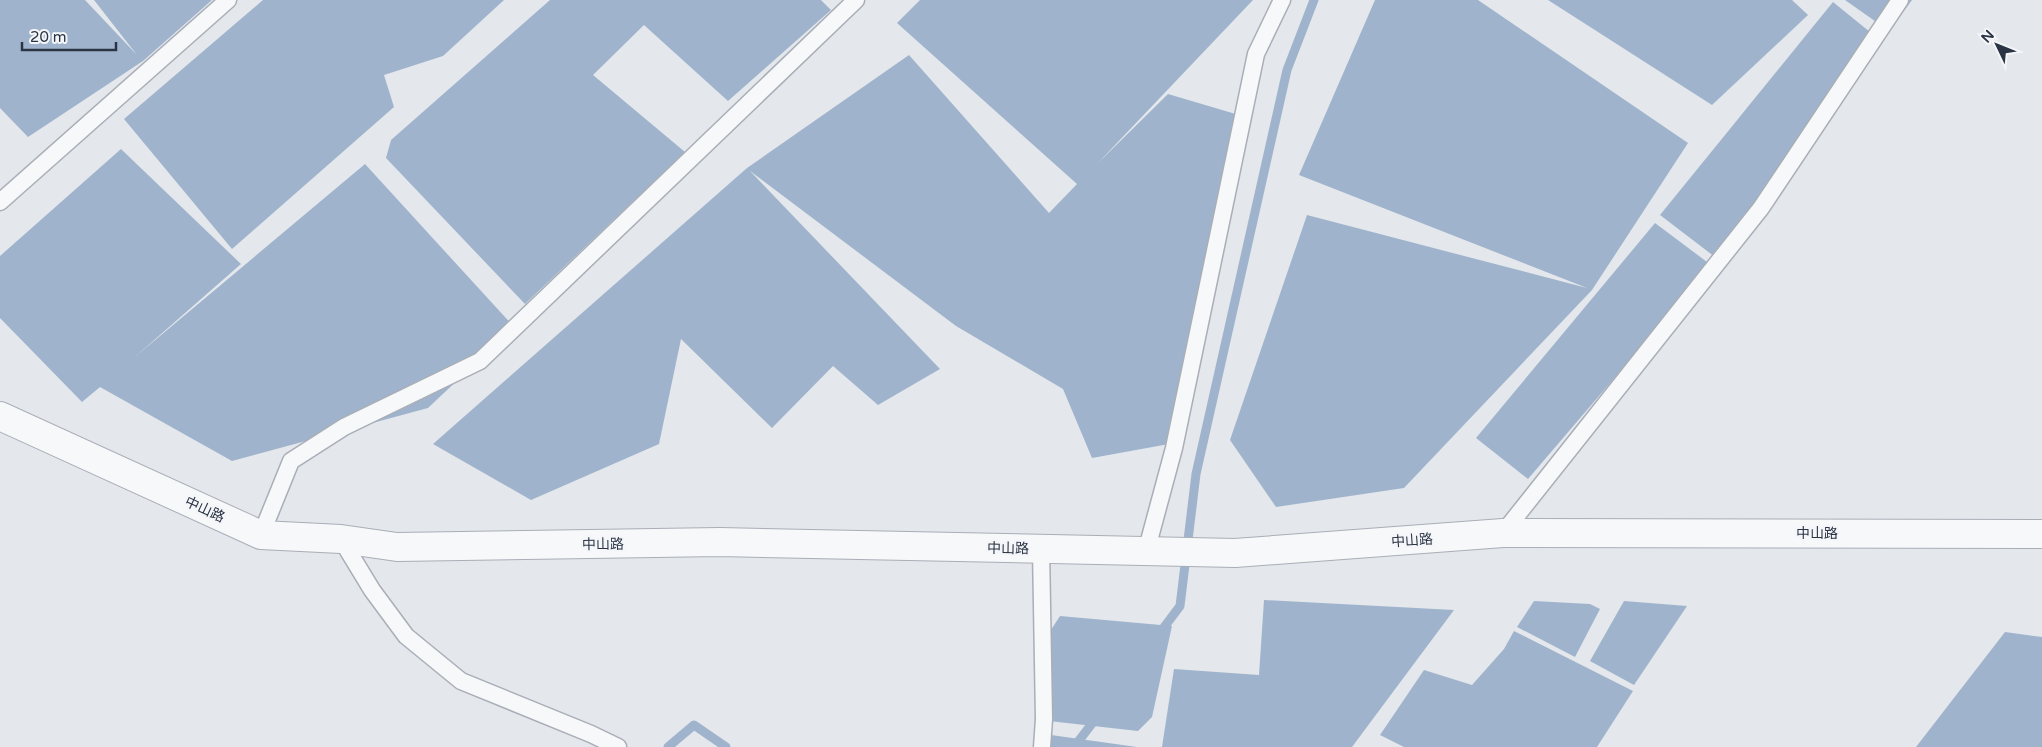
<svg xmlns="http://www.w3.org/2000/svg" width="2042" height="747" font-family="'Varela Round','Noto Sans TC',sans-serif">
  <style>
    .water { fill: #9fb4cc }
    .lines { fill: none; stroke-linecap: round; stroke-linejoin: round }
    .stream { stroke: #9fb4cc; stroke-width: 9 }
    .service-casing { stroke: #a9aeb7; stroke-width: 19 }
    .tertiary-casing { stroke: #a9aeb7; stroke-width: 30 }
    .service { stroke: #f7f8fa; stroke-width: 16 }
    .tertiary { stroke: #f7f8fa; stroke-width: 28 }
    .labels { text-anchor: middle; stroke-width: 5; stroke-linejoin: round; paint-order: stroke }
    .street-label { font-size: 14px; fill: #2b3445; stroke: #f4f6f9 }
  </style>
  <rect width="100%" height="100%" fill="#e4e7ec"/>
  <g class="water">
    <polygon points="0,0 85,0 137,55 94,0 212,0 143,61 28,137 0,108"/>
    <polygon points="263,0 504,0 443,56 384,75 394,107 232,249 124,119"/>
    <polygon points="550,0 821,0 831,10 728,101 644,25 593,75 685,152 525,304 386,158 391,140"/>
    <polygon points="920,0 1253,0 1097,164 1168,94 1239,115 1169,444 1092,458 1063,389 956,326 750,171 940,369 878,405 833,366 772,428 681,339 659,444 531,500 433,444 747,168 909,55 1049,213 1077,184 897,23"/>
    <polygon points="1375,0 1478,0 1688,143 1592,290 1404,488 1276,507 1230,440 1307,215 1587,288 1299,175"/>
    <polygon points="1548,0 1792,0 1808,15 1712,105"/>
    <polygon points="1845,0 1912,0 1889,31"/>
    <polygon points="1833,2 1870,32 1768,201 1715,257 1660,215"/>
    <polygon points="121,149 241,264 136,356 365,164 514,327 428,408 232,461 100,387 82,402 0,318 0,256"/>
    <polygon points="1655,223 1711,265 1528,479 1476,438"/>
    <polygon points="1264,600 1454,610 1352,747 1162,747 1174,669 1259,675"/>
    <polygon points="1534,601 1590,604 1600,609 1575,657 1517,627"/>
    <polygon points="1624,601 1687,606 1634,685 1590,661"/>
    <polygon points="1060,616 1172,626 1152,717 1138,731 1049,721 1047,636"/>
    <polygon points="1514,631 1633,691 1597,747 1404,747 1380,735 1424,670 1472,685 1504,649"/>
    <polygon points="2005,632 2042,637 2042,747 1916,747"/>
    <polygon points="1051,735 1137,747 1050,747"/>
  </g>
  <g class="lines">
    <g class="stream">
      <polyline points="1159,634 1180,606 1196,474 1287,70 1314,0"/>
      <polyline points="668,747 694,725 726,747"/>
      <polyline points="1074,747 1097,717"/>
    </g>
    <g class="service-casing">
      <g id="service">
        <polyline points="0,202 228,0"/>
        <polyline points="1503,533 1761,208 1900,0"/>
        <polyline points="261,535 291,461 344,427 480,361 856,0"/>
        <polyline points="341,539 372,590 406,636 461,681 591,734 618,747"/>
        <polyline points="1041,549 1044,719 1042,747"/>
        <polyline points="1146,552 1174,448 1256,54 1282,0"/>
      </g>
    </g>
    <g class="tertiary-casing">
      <polyline id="tertiary" points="0,416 261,535 341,539 397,547 720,542 1235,553 1503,533 2042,534"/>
    </g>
    <use href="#service" class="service"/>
    <use href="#tertiary" class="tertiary"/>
  </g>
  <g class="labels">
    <g class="street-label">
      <text transform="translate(205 509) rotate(25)" y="5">中山路</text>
      <text x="1817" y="538">中山路</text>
      <text transform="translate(1412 540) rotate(-4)" y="5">中山路</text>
      <text transform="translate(603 544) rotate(-1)" y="5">中山路</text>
      <text transform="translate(1008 548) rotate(1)" y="5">中山路</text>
    </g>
  </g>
  <g transform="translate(1997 45) rotate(313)" stroke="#f4f6f9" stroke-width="4" paint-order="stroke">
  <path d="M0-4L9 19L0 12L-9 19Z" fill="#2b3445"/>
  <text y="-8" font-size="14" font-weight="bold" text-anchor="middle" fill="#2b3445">N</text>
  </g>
  <path d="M22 42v8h94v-8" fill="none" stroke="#2b3445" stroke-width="2.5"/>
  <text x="30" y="42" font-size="15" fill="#2b3445" stroke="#f4f6f9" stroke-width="4" paint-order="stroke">20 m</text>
</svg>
